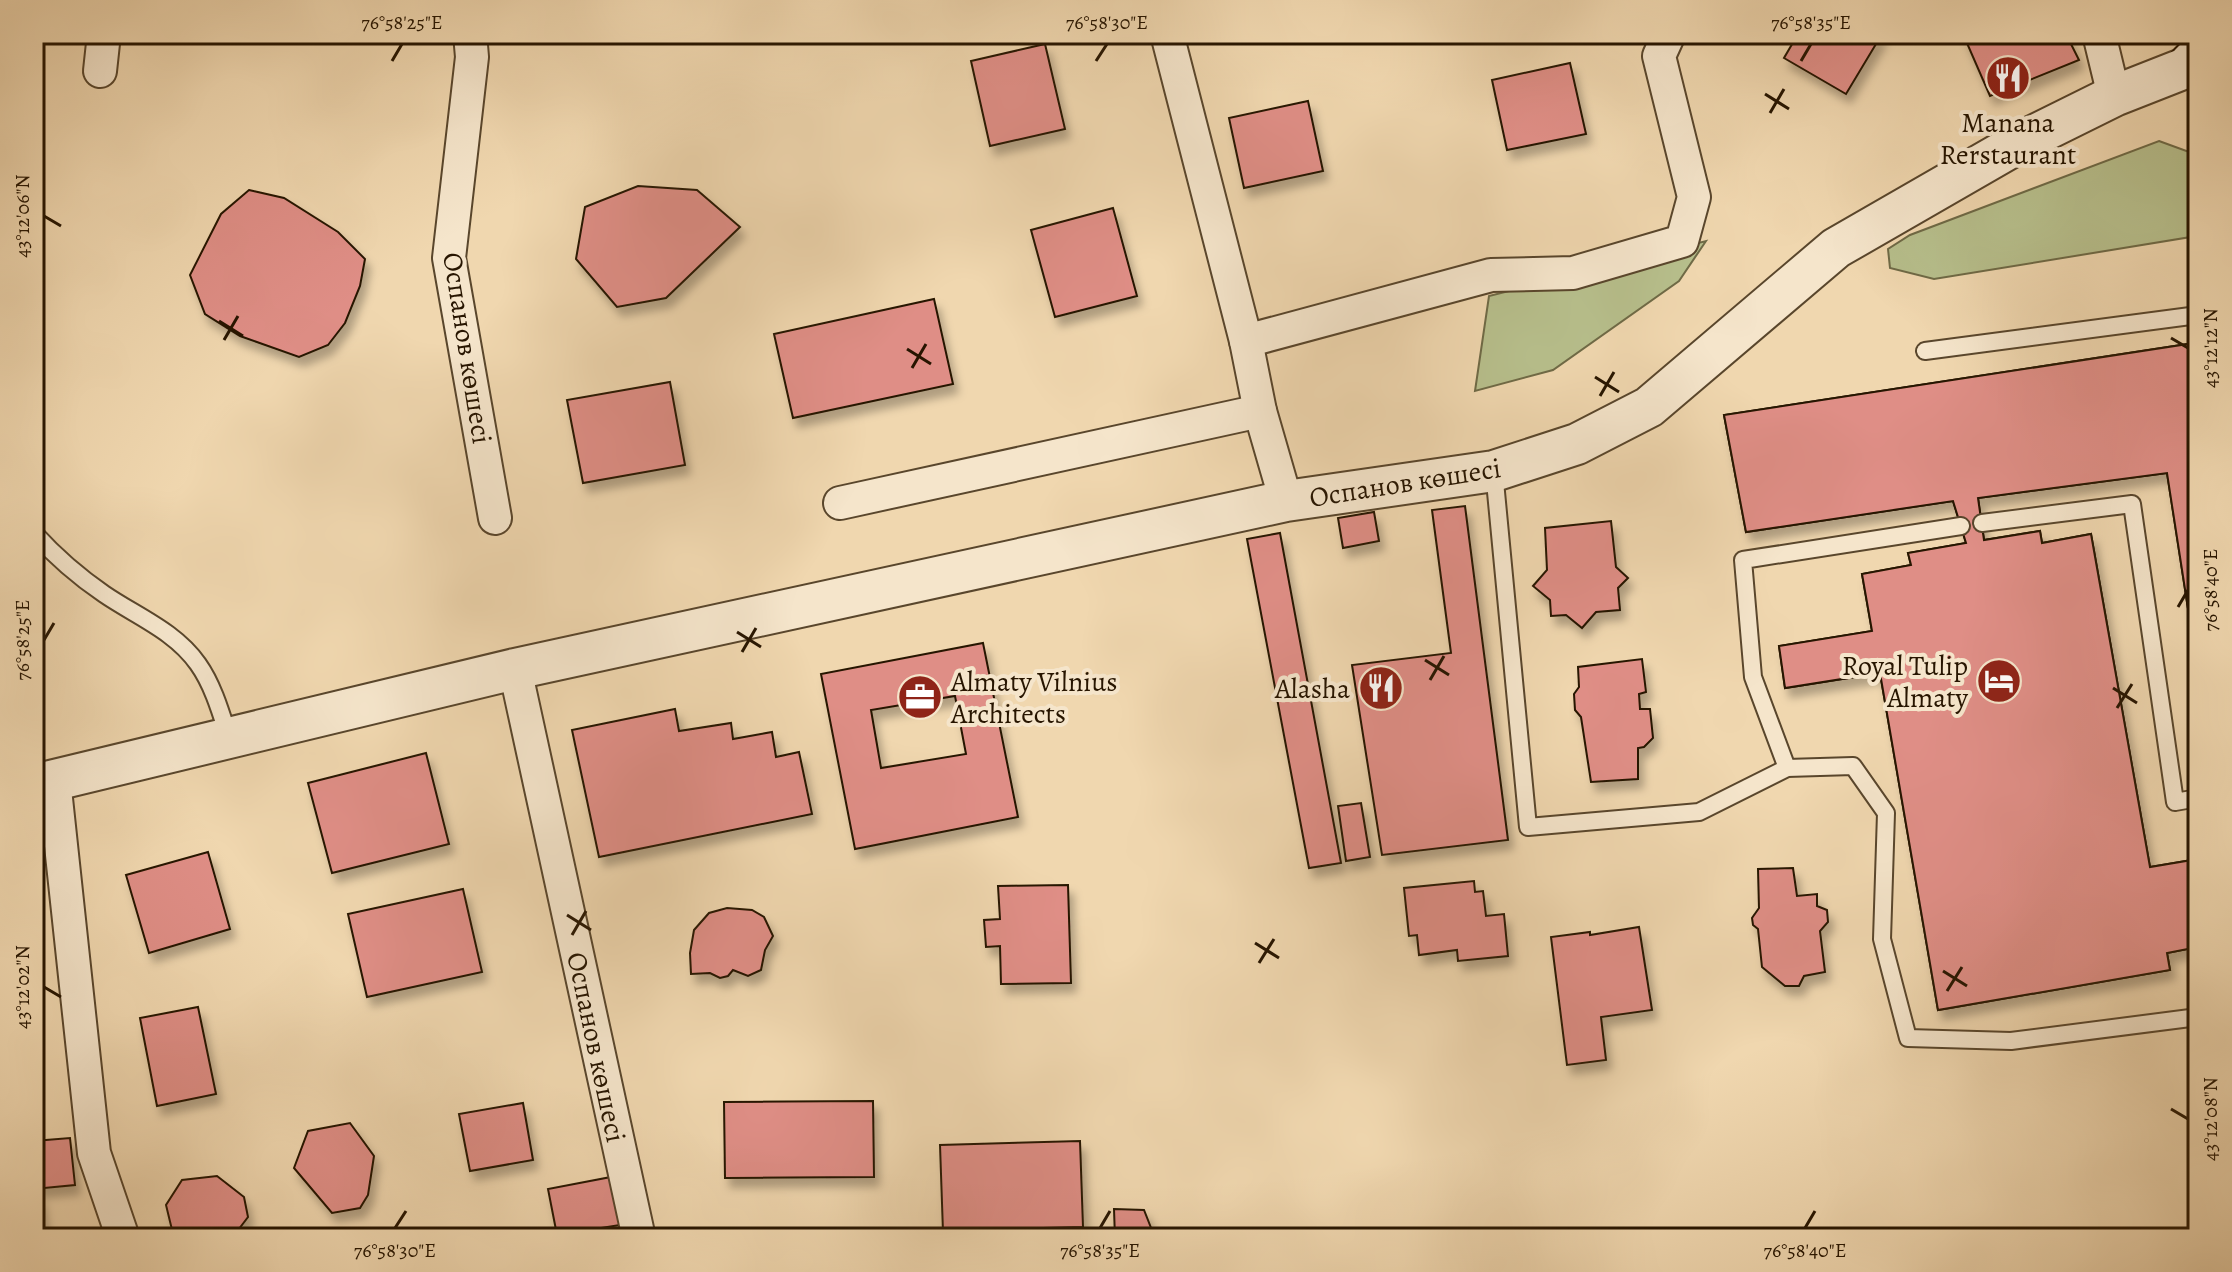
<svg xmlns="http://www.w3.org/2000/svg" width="2232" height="1272" font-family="Alegreya,serif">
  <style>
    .green { fill: #b7bf8c; stroke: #6f6a46; stroke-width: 2 }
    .building { fill: #df8e86; stroke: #271500; stroke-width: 2; fill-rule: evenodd; filter: url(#shadow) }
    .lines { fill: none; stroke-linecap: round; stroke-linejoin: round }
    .service-casing { stroke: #59462c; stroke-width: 20 }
    .minor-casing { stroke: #59462c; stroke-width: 36 }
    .tertiary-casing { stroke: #59462c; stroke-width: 44 }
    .secondary-casing { stroke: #271500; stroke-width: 48 }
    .service { stroke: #f5e5cb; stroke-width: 16 }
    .minor { stroke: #f5e5cb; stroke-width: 32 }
    .tertiary { stroke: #f5e5cb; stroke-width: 40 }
    .secondary { stroke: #f5e5cb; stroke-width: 44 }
    .ticks { fill: none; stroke: #271500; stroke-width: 3 }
    .labels { text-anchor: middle; stroke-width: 8; stroke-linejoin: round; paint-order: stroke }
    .poi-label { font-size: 28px; fill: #271500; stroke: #f5e5cb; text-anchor: end }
    .street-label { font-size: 28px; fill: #271500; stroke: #f5e5cb }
    .neatline { fill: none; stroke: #271500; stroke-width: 3 }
    .ticks-label { font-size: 20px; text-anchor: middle; fill: #271500 }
  </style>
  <defs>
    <filter id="shadow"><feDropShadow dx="5" dy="9" stdDeviation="4" flood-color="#0004"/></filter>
  </defs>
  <rect width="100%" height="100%" fill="#f0d7af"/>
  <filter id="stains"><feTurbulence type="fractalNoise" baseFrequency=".0025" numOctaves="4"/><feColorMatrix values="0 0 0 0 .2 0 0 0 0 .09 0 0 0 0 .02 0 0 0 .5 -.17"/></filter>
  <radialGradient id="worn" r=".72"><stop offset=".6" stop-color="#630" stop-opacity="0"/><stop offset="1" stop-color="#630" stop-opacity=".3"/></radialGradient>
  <g class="green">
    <polygon points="2159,141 2192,153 2198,181 2198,274 2191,237 1934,279 1890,268 1888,249 1910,235"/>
    <polygon points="1706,241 1679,281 1553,370 1475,391 1489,296"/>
  </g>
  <g class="building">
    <polygon points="1798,34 1882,34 1846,94 1784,58"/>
    <polygon points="1963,34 2066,34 2079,60 1990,96"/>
    <polygon points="1045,44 1065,129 990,146 971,61"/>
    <polygon points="1570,63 1586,134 1507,150 1492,80"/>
    <polygon points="1308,101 1323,171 1244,188 1229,118"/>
    <polygon points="638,186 697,190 740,227 666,298 617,307 576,259 585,207"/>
    <polygon points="249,190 284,198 338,232 365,259 360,286 345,323 328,345 299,357 240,336 205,314 190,275 221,214"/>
    <polygon points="1113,208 1137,296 1055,317 1031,230"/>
    <polygon points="934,299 953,384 793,418 774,334"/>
    <polygon points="2188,344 2192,381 2198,382 2198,673 2167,473 1978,498 1984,540 2040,531 2042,543 2091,534 2150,867 2198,859 2198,947 2167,953 2170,970 1938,1010 1880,673 1785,688 1779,646 1872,631 1862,574 1911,565 1908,553 1966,543 1953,501 1746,532 1724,415"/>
    <polygon points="2188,344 2192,381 2198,382 2198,673 2167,473 1978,498 1984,540 2040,531 2042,543 2091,534 2150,867 2198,859 2198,947 2167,953 2170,970 1938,1010 1880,673 1785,688 1779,646 1872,631 1862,574 1911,565 1908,553 1966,543 1953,501 1746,532 1724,415"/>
    <polygon points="670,382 685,465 583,483 567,400"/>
    <polygon points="1465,506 1508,840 1382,855 1352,665 1451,653 1432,510"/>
    <polygon points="1374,512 1379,541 1343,548 1338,518"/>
    <polygon points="1611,521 1616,567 1628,578 1618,588 1620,610 1596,612 1582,628 1566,615 1551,616 1550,600 1533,586 1547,570 1545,528"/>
    <polygon points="1280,533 1341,863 1309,868 1247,539"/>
    <path d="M983,643L1018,817L855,849L821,674ZM955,696L966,754L881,768L871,710Z"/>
    <polygon points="1642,659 1646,692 1639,694 1640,709 1650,709 1653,738 1644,747 1638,748 1638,779 1591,782 1581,717 1575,710 1574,694 1579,687 1578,667"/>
    <polygon points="675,709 679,731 731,723 733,739 772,732 776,757 799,752 812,814 599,857 572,730"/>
    <polygon points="426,753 449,844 332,873 308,783"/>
    <polygon points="1361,803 1370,857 1346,861 1338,806"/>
    <polygon points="208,852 230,929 149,953 126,875"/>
    <polygon points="1793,868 1797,896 1817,894 1817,906 1827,910 1828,922 1820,931 1825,972 1804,976 1799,986 1785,986 1762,967 1758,929 1753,925 1752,918 1759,908 1758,869"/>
    <polygon points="1474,881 1475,892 1483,891 1486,916 1504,914 1508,956 1458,961 1457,950 1419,955 1417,935 1409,936 1404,888"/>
    <polygon points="1068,885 1071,983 1001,984 1000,946 986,947 984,920 1000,919 998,886"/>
    <polygon points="463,889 482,972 367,997 348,914"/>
    <polygon points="727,908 752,910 764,917 773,936 765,950 761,970 748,976 733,970 728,976 720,978 710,973 691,974 690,953 694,930 709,913"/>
    <polygon points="1639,927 1652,1010 1601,1017 1606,1060 1567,1065 1551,937 1590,932 1590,935"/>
    <polygon points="198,1007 216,1094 157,1106 140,1018"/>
    <polygon points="873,1101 874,1177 725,1178 724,1102"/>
    <polygon points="523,1103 533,1160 470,1171 459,1114"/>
    <polygon points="350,1123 374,1156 368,1195 360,1208 332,1213 294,1168 308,1131"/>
    <polygon points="70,1138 75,1185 34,1189 34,1141"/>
    <polygon points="1080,1141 1083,1227 1044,1228 1044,1238 978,1238 978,1230 943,1232 940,1145"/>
    <polygon points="217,1176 244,1197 248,1217 232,1238 174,1238 166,1205 182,1180"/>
    <polygon points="611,1177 620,1225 557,1235 548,1189"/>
    <polygon points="34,1196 40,1196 45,1238 34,1238"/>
    <polygon points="1114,1209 1144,1210 1155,1238 1115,1238"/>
  </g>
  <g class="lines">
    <g class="service-casing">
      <g id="service">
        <polyline points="1925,351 2198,315"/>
        <polyline points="1494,471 1528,827 1699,812 1787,768 1853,766 1886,813 1882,939 1908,1038 2011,1041 2198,1017"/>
        <polyline points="1982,523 2132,504 2175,802 2198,798"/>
        <path d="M34,533C55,556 79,577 104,594C136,616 175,631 198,664C213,685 221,713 229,738"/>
        <polyline points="1787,768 1753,677 1743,560 1961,526"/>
      </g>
    </g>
    <g class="minor-casing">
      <g id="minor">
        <polyline points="470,34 472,57 449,258 495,518"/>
        <polyline points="1167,34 1246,341 1260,411 1286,501"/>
        <polyline points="2099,34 2114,96"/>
        <polyline points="100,71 104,34"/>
        <polyline points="1246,341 1491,275 1573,273 1682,241 1694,197 1659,56 1669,34"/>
        <polyline points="840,503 1260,411"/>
        <polyline points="515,669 639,1238"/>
        <polyline points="54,780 94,1153 123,1238"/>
      </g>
    </g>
    <g class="tertiary-casing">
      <polyline id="tertiary" points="34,785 515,669 1286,501 1494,471 1577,444 1649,407 1836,248 2015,145 2114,96 2198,63"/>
    </g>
    <g class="secondary-casing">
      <polyline id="secondary" points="2191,65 2198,58"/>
    </g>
    <use href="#service" class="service"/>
    <use href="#minor" class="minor"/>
    <use href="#tertiary" class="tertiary"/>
    <use href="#secondary" class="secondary"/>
  </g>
  <path class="ticks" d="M392,61L402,44M1096,61L1107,44M1801,61L1811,44M1765,94L1789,109M1770,113L1784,89M44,216L61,226M219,321L243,336M2171,338L2188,348M224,340L238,316M907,349L931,364M912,368L926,344M1595,377L1619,392M1600,396L1614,372M2178,607L2188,590M737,632L761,647M44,640L54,623M742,652L756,628M1425,660L1449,675M1430,680L1444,656M2113,688L2137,703M2117,708L2132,684M567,915L591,930M572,935L586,911M1255,943L1279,958M1259,963L1274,939M1943,971L1967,986M44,987L61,997M1947,991L1962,967M2171,1109L2188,1119M395,1228L406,1211M1100,1228L1110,1211M1805,1228L1815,1211"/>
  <defs>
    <g id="restaurant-disc" transform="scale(2.3)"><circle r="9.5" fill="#8f2418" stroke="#f5e5cb"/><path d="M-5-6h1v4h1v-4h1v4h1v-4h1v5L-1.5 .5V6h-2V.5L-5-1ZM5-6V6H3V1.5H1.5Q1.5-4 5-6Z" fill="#fff"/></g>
    <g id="hotel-disc" transform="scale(2.3)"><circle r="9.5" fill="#8f2418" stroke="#f5e5cb"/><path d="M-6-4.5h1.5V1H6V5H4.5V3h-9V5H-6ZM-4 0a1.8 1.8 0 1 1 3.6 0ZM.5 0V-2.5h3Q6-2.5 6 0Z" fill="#fff"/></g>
    <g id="office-disc" transform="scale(2.3)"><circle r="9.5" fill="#8f2418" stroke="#f5e5cb"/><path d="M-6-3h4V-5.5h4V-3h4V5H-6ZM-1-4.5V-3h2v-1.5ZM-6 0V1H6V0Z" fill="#fff"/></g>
  </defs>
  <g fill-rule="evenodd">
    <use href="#restaurant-disc" x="2008" y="78"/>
    <use href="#hotel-disc" x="1999" y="681"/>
    <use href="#restaurant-disc" x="1381" y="688"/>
    <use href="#office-disc" x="920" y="697"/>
  </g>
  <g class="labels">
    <g class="poi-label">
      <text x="2008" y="132" text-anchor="middle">Manana<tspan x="2008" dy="32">Rerstaurant</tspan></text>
      <text x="1968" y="675">Royal Tulip<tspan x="1968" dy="32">Almaty</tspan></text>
      <text x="951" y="691" text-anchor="start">Almaty Vilnius<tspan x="951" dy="32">Architects</tspan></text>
      <text x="1350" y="698">Alasha</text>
    </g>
    <g class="street-label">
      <text transform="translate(468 348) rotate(81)" y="10">Оспанов көшесі</text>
      <text transform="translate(1405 482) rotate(-9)" y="10">Оспанов көшесі</text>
      <text transform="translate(597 1047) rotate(78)" y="10">Оспанов көшесі</text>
    </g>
  </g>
  <rect width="2232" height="1272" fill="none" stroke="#f0d7af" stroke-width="88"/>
  <rect x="44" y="44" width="2144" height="1184" class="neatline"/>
  <g class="ticks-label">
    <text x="402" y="29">76°58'25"E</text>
    <text x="1107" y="29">76°58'30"E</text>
    <text x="1811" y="29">76°58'35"E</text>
    <text transform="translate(22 216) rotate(-90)" y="7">43°12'06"N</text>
    <text transform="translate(2210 348) rotate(-90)" y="7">43°12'12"N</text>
    <text transform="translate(2210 590) rotate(-90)" y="7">76°58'40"E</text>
    <text transform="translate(22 640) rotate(-90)" y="7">76°58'25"E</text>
    <text transform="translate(22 987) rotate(-90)" y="7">43°12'02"N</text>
    <text transform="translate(2210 1119) rotate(-90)" y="7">43°12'08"N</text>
    <text x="395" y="1257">76°58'30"E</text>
    <text x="1100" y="1257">76°58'35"E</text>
    <text x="1805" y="1257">76°58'40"E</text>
  </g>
  <rect width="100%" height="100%" filter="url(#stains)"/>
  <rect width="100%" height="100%" fill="url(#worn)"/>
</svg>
